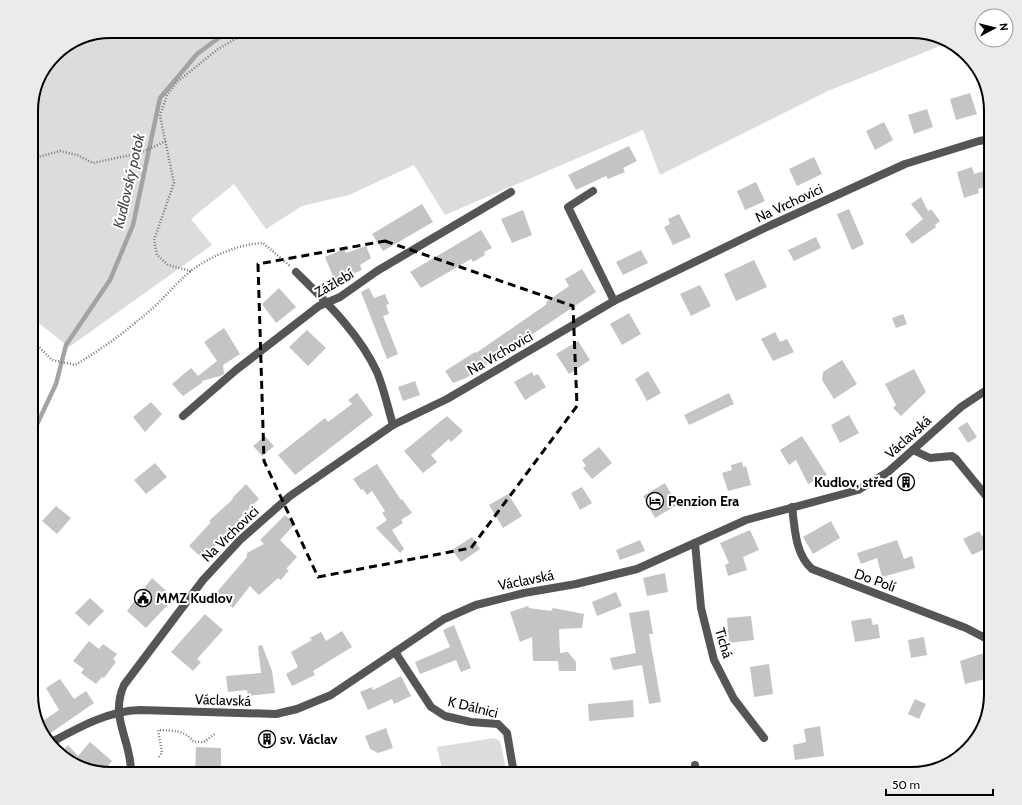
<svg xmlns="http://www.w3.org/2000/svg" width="1022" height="805" font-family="Cabin,sans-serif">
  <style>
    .green { fill: #dcdcdc }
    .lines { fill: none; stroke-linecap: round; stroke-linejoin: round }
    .stream { stroke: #a3a3a3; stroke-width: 4.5 }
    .building { fill: #c4c4c4 }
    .path { stroke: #777; stroke-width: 2.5; stroke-dasharray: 1 2; stroke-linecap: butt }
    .minor { stroke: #555; stroke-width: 8 }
    .tertiary { stroke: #555; stroke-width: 8 }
    .marked { fill: none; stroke: #000; stroke-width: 3; stroke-dasharray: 8 5; stroke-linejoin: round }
    .labels { text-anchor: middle; stroke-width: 4; stroke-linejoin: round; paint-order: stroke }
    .street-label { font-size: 14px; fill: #000; stroke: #fff }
    .poi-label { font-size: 14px; font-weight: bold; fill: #000; stroke: #fff; text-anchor: start }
    .water-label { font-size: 15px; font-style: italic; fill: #444; stroke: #fff }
    .rim { fill: none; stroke: #000; stroke-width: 2 }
  </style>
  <rect width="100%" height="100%" fill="#fff"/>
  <g class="green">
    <polygon points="111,31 911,31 941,37 950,42 828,91 660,175 643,130 445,215 414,165 349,195 302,206 266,229 234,184 191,219 212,245 69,347 31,317 31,105 40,74 83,37"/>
    <polygon points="494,738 500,741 506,768 483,774 443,774 437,747"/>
  </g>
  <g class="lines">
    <polyline class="stream" points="31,437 56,384 66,345 110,280 133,225 160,98 197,54 228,31"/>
  </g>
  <g class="building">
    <polygon points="970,93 977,114 956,120 950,99"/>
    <polygon points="927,109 933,127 914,134 908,115"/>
    <polygon points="884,122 893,140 875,150 866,131"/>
    <polygon points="629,146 637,161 623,168 625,172 608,179 606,176 576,190 568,175"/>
    <polygon points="814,157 822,174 797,186 789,169"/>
    <polygon points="972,167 974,174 984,171 988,186 978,189 979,193 964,198 957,172"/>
    <polygon points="756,182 765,201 745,210 737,191"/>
    <polygon points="921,197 928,211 931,209 940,221 935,225 936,227 912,244 905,234 923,219 911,204"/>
    <polygon points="422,204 433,222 383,251 372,234"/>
    <polygon points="849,209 864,244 852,250 837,214"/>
    <polygon points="523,210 532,235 512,243 501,219"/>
    <polygon points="679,214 691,237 673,245 664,227 670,224 668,219"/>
    <polygon points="481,230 492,248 484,252 485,255 473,262 471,259 421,288 410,272"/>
    <polygon points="816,237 821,248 794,261 788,250"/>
    <polygon points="366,246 371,258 360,265 362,270 335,281 325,257 344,249 346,253"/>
    <polygon points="641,250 648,263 623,275 616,262"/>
    <polygon points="754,260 767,287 736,301 724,274"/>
    <polygon points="582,269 596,292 466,378 453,383 445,371 475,352 476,353 547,304 546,302 569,286 565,279"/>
    <polygon points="700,285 711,306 691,316 680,294"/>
    <polygon points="279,288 296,307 276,323 262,304"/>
    <polygon points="369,288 374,298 385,294 389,304 386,305 389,314 383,316 398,354 387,359 361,292"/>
    <polygon points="629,313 641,334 622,345 610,324"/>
    <polygon points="903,314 907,324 896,328 892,318"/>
    <polygon points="224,328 240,354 223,365 224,374 220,376 202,381 203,382 183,396 172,384 191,368 198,376 217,361 204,342"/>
    <polygon points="307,330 326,348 308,366 289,347"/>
    <polygon points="775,332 780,342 787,339 794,352 773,361 761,339"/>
    <polygon points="578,341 590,360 569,374 556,354"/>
    <polygon points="842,360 857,384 834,399 822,380 823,372"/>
    <polygon points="914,369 926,392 901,416 893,408 896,405 885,384"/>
    <polygon points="648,371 661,393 647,401 635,379"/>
    <polygon points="532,372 534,376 538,374 546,387 525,400 514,382"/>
    <polygon points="415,381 420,395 403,401 398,387"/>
    <polygon points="357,393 373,415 295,475 278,455 325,418 328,422 352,404 348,400"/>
    <polygon points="729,393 734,404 689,425 684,415"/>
    <polygon points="151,402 162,414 145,432 133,417"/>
    <polygon points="849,415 859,433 840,443 831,425"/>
    <polygon points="447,416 463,431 451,442 449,439 431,455 437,462 423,473 404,451"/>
    <polygon points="967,422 977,437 968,443 958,428"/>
    <polygon points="265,436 274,446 262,456 253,446"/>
    <polygon points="802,436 827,475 808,484 796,460 789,465 780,450"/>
    <polygon points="599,447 612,463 592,479 583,468 586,466 582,460"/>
    <polygon points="742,462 743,467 746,466 751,485 728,491 722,473 732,470 731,465"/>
    <polygon points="155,463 167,477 146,494 134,480"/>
    <polygon points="377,464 401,500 402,499 412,513 401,520 403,523 392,530 404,549 400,553 376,528 387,520 382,513 385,511 372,491 367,495 363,489 361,490 353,479"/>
    <polygon points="665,483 677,505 655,518 643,496"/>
    <polygon points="246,484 259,499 238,520 240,523 225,536 203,559 189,546 211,522 209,521 233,499 232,498"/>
    <polygon points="582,487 592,503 580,510 571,493"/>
    <polygon points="508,494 522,516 503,528 489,505"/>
    <polygon points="56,506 71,518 57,534 42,521"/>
    <polygon points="285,515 295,524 280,540 297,557 286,569 289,570 281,580 278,578 259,595 250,586 233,608 216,593 247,557 247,553 264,544 260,540"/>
    <polygon points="831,521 840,538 813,554 803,537"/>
    <polygon points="750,530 759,550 743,557 747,570 728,576 725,565 729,563 720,543"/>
    <polygon points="979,531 982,536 991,531 991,546 972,555 963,539"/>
    <polygon points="472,537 480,549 461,562 452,550"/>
    <polygon points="640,540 645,551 620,560 616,550"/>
    <polygon points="897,540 904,559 912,556 915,568 882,577 877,558 861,564 857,553"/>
    <polygon points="665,573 668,592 647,596 643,578"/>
    <polygon points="152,578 174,598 146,628 127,611"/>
    <polygon points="616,592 622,606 597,616 592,602"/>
    <polygon points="90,598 104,611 89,626 75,613"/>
    <polygon points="528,606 529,608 551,611 553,608 584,614 582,628 559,629 560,653 568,652 576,662 576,671 559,671 558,661 533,661 532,637 520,642 510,612"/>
    <polygon points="649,610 653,634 649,634 661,702 649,704 642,665 613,670 610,658 636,653 629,613"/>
    <polygon points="205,614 223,630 197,659 201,662 193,671 171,652"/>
    <polygon points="751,616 754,640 729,643 727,618"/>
    <polygon points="871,618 873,625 878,624 880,638 855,642 851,621"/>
    <polygon points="454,625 471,668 461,672 456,660 420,674 415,662 450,647 443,630"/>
    <polygon points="342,631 352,647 313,671 315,675 292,686 286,674 298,667 291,652 312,640 310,638 321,632 326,641"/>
    <polygon points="924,637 927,655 911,658 908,640"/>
    <polygon points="89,641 99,649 103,644 117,654 113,659 116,662 104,678 102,677 96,684 81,673 84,669 73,661"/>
    <polygon points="262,645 272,671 275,693 248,696 247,690 228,692 226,676 261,673 258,646"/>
    <polygon points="984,653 989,678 965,684 960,661"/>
    <polygon points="769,664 773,694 754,697 750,667"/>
    <polygon points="401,676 411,696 394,704 392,699 368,710 360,692 372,687 373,690"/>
    <polygon points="60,679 74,699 86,691 94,703 49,734 41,722 59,710 46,688"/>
    <polygon points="915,699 926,704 919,719 908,714"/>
    <polygon points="633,700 634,717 589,721 588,704"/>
    <polygon points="820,726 824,756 795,760 793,745 806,742 804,729"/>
    <polygon points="386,728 393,748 378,753 370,749 365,736"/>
    <polygon points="261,734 275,734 274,745 272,745 272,747 261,748"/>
    <polygon points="90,742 112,761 103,772 81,768 59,755 68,745 78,756"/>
    <polygon points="196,747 221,748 221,773 195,773"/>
  </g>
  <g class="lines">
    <g class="path">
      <polyline points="31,159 60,151 77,155 93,163 140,153 166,141"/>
      <polyline points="191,271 168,265 157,255 154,240 174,183 160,116 167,95 177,82 218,49 249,31"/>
      <path d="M31,339L52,360L75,365C104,348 129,329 154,307C167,295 178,281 192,270C211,256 239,244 263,243L290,266"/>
      <path d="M159,757L162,753L158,730C174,731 183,729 194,742H204L216,733"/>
    </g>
    <g class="minor">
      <polyline points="593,191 568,207 614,301"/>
      <path d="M296,272C326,302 359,333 377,372C384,389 388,408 393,425"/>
      <polyline points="183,416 236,370 319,306 340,297 377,271 511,192"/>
      <polyline points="913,450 930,458 952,456 956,459 991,502"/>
      <path d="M792,507C795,529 795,554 812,569L966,628L991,641"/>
      <polyline points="695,543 701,608 714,660 734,699 764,738"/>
      <polyline points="395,652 431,707 445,716 471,722 498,724 507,733 514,774"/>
      <polyline points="695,765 696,774"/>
      <path d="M131,774C132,740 109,719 124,685L203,580L240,540L290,496L393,425L447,399L614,301L769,226L905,164L979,141L991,139"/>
    </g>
    <path class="tertiary" d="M50,743C78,728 107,711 140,710L276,714L297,709L331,695L444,619L476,605L524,593L576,584L637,569L746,520L858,490L888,472L961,407L991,387"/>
  </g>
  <path class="marked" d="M385,241L573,306L577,406L471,548L318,577L264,461L258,264Z"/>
  <defs>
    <g id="building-ring" transform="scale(0.9)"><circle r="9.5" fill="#fff" stroke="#000" stroke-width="1.5"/><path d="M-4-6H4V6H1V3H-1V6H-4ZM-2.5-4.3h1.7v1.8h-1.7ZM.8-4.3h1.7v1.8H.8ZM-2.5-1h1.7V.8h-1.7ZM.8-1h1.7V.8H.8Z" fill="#000"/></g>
    <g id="hotel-ring" transform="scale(0.9)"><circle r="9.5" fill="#fff" stroke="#000" stroke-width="1.5"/><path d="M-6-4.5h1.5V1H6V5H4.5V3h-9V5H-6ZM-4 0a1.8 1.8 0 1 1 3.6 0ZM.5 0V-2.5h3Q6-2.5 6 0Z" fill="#000"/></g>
    <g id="civic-ring" transform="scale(0.9)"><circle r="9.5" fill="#fff" stroke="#000" stroke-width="1.5"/><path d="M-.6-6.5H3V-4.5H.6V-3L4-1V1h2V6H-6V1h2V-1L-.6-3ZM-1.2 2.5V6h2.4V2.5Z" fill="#000"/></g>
  </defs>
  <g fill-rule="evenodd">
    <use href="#building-ring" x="906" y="482"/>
    <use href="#hotel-ring" x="655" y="501"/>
    <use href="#civic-ring" x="143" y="598"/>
    <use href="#building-ring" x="267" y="739"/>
  </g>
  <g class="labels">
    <g class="street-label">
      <text transform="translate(789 203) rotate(-25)" y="5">Na Vrchovici</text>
      <text transform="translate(334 283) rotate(-30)" y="5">Zážlebí</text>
      <text transform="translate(500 353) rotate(-30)" y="5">Na Vrchovici</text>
      <text transform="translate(908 437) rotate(-42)" y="5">Václavská</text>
      <text transform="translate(230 534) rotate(-44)" y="5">Na Vrchovici</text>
      <text transform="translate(526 580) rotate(-11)" y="5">Václavská</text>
      <text transform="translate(875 580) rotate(20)" y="5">Do Polí</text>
      <text transform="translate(724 643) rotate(73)" y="5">Tichá</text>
      <text transform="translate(223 700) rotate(2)" y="5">Václavská</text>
      <text transform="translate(473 707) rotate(14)" y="5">K Dálnici</text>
    </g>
    <g class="poi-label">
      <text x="893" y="487" text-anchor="end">Kudlov, střed</text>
      <text x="668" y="506">Penzion Era</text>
      <text x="156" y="603">MMZ Kudlov</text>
      <text x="280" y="744">sv. Václav</text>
    </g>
    <g class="water-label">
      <text transform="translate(129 181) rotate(-77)" y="5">Kudlovský potok</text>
    </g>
  </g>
  <path d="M0 0H1022V805H0ZM111 38H911A73 73 0 0 1 984 111V694A73 73 0 0 1 911 767H111A73 73 0 0 1 38 694V111A73 73 0 0 1 111 38Z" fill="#ebebeb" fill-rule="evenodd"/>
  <path class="rim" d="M111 38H911A73 73 0 0 1 984 111V694A73 73 0 0 1 911 767H111A73 73 0 0 1 38 694V111A73 73 0 0 1 111 38Z"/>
  <g transform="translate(994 28) rotate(83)"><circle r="19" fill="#ffffff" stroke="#999999"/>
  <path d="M0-3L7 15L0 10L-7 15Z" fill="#000000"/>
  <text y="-6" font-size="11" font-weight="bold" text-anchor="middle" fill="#000000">N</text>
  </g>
  <path d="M886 789v6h107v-6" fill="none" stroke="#000000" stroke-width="2"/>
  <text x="892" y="789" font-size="12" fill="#000000" stroke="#ffffff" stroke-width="3" paint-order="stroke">50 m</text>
</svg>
